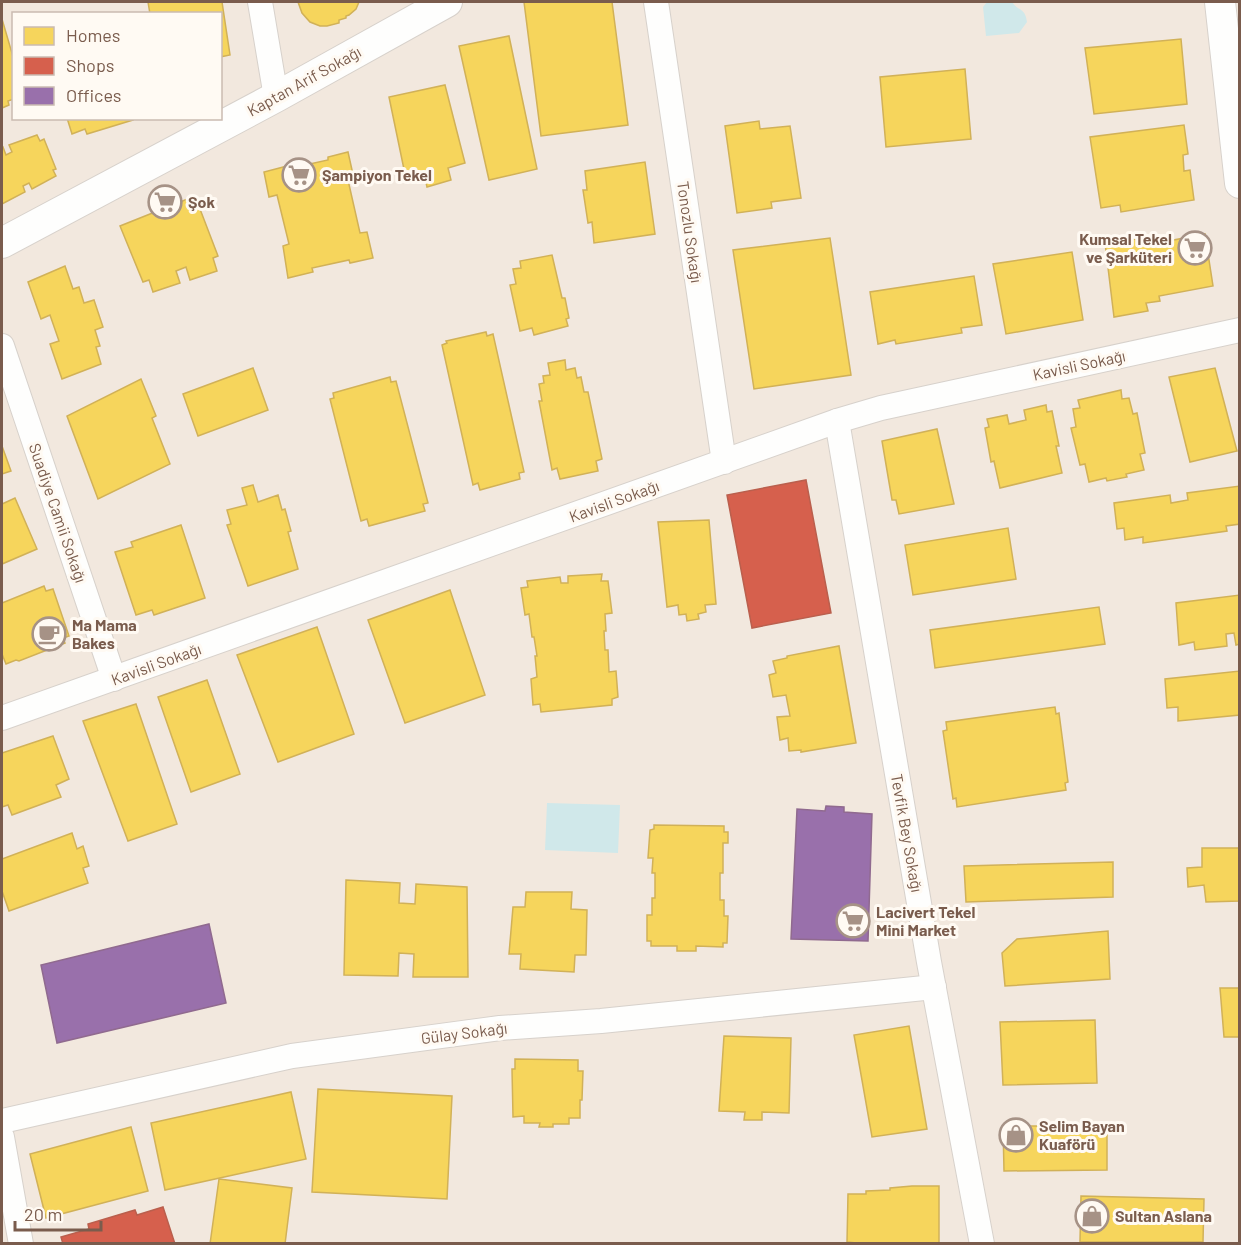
<svg xmlns="http://www.w3.org/2000/svg" width="1241" height="1245" font-family="Barlow,sans-serif">
  <style>
    .residential { fill: #f2e8de; fill-rule: evenodd }
    .water { fill: #d0e8ea }
    .homes { fill: #f6d55c; stroke: #d1b158; stroke-width: 1.5 }
    .shops { fill: #d6604d; stroke: #ba5f4d; stroke-width: 1.5 }
    .offices { fill: #9970ab; stroke: #906a8f; stroke-width: 1.5 }
    .lines { fill: none; stroke-linecap: round; stroke-linejoin: round }
    .minor-casing { stroke: #d7d1cb; stroke-width: 26 }
    .tertiary-casing { stroke: #d7d1cb; stroke-width: 32 }
    .minor { stroke: #fefefd; stroke-width: 24 }
    .tertiary { stroke: #fefefd; stroke-width: 30 }
    .labels { text-anchor: middle; stroke-width: 6; stroke-linejoin: round; paint-order: stroke }
    .street-label { font-size: 16px; fill: #7a5c4d; stroke: #fffaf3 }
    .poi-label { font-size: 16px; font-weight: bold; fill: #7a5c4d; stroke: #fffaf3; text-anchor: start }
  </style>
  <rect width="100%" height="100%" fill="#f9f5f0"/>
  <path class="residential" d="M2,2H1239V1243L2,1244ZM14,14H220V118H14Z"/>
  <g class="water">
    <path d="M987,2H1012C1019,12 1025,7 1027,22L1019,33L986,36L983,7Z"/>
    <polygon points="547,803 620,805 618,853 545,850"/>
  </g>
  <g class="homes">
    <polygon points="148,2 222,2 230,55 220,57 220,14 150,14"/>
    <polygon points="298,2 359,2 356,9 349,15 346,16 346,18 339,20 339,23 327,26 320,26 310,22 302,13"/>
    <polygon points="524,2 612,2 628,125 541,136"/>
    <polygon points="2,19 14,60 14,99 8,101 9,105 2,108"/>
    <polygon points="509,36 537,169 489,180 459,46"/>
    <polygon points="1181,39 1187,104 1094,114 1085,48"/>
    <polygon points="965,69 971,139 886,147 880,77"/>
    <polygon points="445,85 465,163 448,168 451,180 427,187 424,173 406,179 389,97"/>
    <polygon points="67,118 132,118 133,120 87,134 85,129 72,134"/>
    <polygon points="759,121 760,129 790,126 801,198 771,202 772,208 737,213 725,126"/>
    <polygon points="1184,125 1188,154 1183,155 1184,171 1190,170 1194,200 1121,212 1120,205 1101,208 1090,137"/>
    <polygon points="37,135 40,141 44,139 56,169 53,170 56,176 32,189 29,183 23,186 25,192 2,204 2,148 3,147 6,155 12,152 9,145"/>
    <polygon points="348,152 354,179 348,180 360,233 367,232 373,258 350,263 349,260 312,268 313,272 288,278 283,246 289,244 277,195 269,197 264,172 287,166 287,169 328,160 328,157"/>
    <polygon points="645,162 655,234 594,243 592,222 588,223 583,190 587,190 585,171"/>
    <polygon points="195,196 218,256 213,258 217,271 190,280 186,267 176,271 180,283 153,292 149,280 143,282 120,226"/>
    <polygon points="1205,234 1213,286 1159,296 1160,301 1146,303 1148,311 1114,317 1105,243 1136,239 1137,247"/>
    <polygon points="830,238 851,375 754,389 733,250"/>
    <polygon points="1072,252 1083,320 1006,334 993,264"/>
    <polygon points="552,255 562,298 565,298 569,318 566,319 568,326 534,335 532,328 520,331 510,285 516,284 513,269 521,268 520,261"/>
    <polygon points="65,266 73,289 79,287 84,303 94,300 103,327 95,330 100,346 96,347 101,364 62,379 50,344 59,341 50,315 41,319 28,282"/>
    <polygon points="974,276 982,325 961,328 962,333 896,344 895,340 878,344 870,292"/>
    <polygon points="486,332 487,336 493,334 524,472 519,473 520,479 480,490 478,483 473,485 442,345 447,343 446,341"/>
    <polygon points="565,360 566,370 575,368 577,378 581,377 584,392 588,392 602,459 596,461 598,471 560,479 557,468 552,470 539,401 542,401 539,384 544,383 543,376 550,375 548,363"/>
    <polygon points="253,368 268,410 198,436 183,394"/>
    <polygon points="1215,368 1237,451 1190,462 1169,377"/>
    <polygon points="390,377 391,382 396,381 428,503 423,504 425,511 369,526 367,519 361,521 330,399 334,398 333,393"/>
    <polygon points="141,379 156,416 152,418 170,464 98,499 67,416"/>
    <polygon points="1121,390 1122,399 1129,398 1133,414 1137,413 1145,453 1140,454 1144,470 1126,474 1127,477 1107,481 1106,478 1089,482 1085,464 1080,465 1071,428 1076,427 1073,409 1080,408 1078,400"/>
    <polygon points="1046,405 1047,412 1052,411 1059,446 1056,446 1062,473 1000,488 994,461 991,462 985,428 989,427 987,419 1007,415 1009,424 1026,420 1024,410"/>
    <polygon points="937,429 954,504 899,514 896,500 892,500 882,441"/>
    <polygon points="2,446 11,471 2,474"/>
    <polygon points="253,485 258,502 278,495 282,510 285,509 291,531 288,532 298,569 248,586 227,525 231,524 227,510 247,505 242,488"/>
    <polygon points="1240,486 1240,524 1226,526 1227,531 1143,543 1143,537 1125,540 1124,528 1117,529 1114,503 1170,495 1171,503 1188,500 1187,493"/>
    <polygon points="15,498 37,549 2,564 2,504"/>
    <polygon points="709,520 716,604 705,605 706,612 698,614 699,619 687,621 686,614 679,615 678,605 667,607 658,522"/>
    <polygon points="181,525 205,598 154,615 152,610 136,615 115,552 133,547 131,542"/>
    <polygon points="1008,528 1016,579 913,595 905,545"/>
    <polygon points="602,574 601,581 608,581 612,613 605,614 606,631 604,631 605,650 608,650 609,672 616,671 618,697 612,699 612,705 541,712 540,704 533,705 531,679 537,677 535,656 537,656 534,637 532,637 529,614 525,615 521,588 528,587 527,581 560,577 561,583 568,583 568,576"/>
    <polygon points="44,586 46,591 53,589 69,636 63,638 65,643 19,661 16,660 6,664 2,654 2,603"/>
    <polygon points="450,590 485,695 405,723 368,620"/>
    <polygon points="1240,595 1240,644 1236,645 1234,633 1226,634 1227,646 1195,650 1194,642 1179,645 1176,603"/>
    <polygon points="1099,607 1105,644 935,668 930,630"/>
    <polygon points="317,627 354,734 278,762 237,655"/>
    <polygon points="839,646 856,743 801,752 801,750 789,751 788,738 780,740 777,717 790,716 786,695 773,697 769,675 776,673 773,661 787,658 787,656"/>
    <polygon points="1240,671 1240,715 1178,721 1178,707 1167,708 1165,679"/>
    <polygon points="207,680 240,774 191,792 158,697"/>
    <polygon points="136,704 177,824 128,841 83,721"/>
    <polygon points="1055,707 1056,714 1059,713 1068,782 1065,783 1066,790 957,807 956,798 953,799 943,731 947,730 946,722"/>
    <polygon points="53,736 69,779 56,785 61,797 12,815 8,805 2,807 2,753"/>
    <polygon points="654,825 724,826 724,832 728,832 728,843 723,843 723,873 720,873 720,900 724,900 724,916 728,916 727,943 723,943 723,947 696,946 696,951 677,951 677,946 651,946 651,941 647,941 647,915 652,915 652,898 655,898 655,873 652,873 653,858 648,858 650,830 654,829"/>
    <polygon points="72,833 77,849 83,846 89,866 83,868 88,883 9,911 2,891 2,859"/>
    <polygon points="1202,848 1240,848 1240,901 1206,902 1204,885 1188,887 1187,868 1202,867"/>
    <polygon points="1113,862 1113,897 966,902 964,866"/>
    <polygon points="346,880 400,883 399,903 415,904 416,884 467,887 468,977 413,977 414,954 399,953 398,976 344,975"/>
    <polygon points="526,892 572,892 571,909 587,910 586,955 575,955 574,972 520,969 521,954 509,954 513,907 525,907"/>
    <polygon points="1108,931 1110,979 1005,986 1002,953 1017,939"/>
    <polygon points="1220,988 1240,988 1240,1037 1224,1037"/>
    <polygon points="1095,1020 1097,1083 1003,1085 1000,1022"/>
    <polygon points="909,1026 927,1129 872,1137 854,1035"/>
    <polygon points="724,1036 791,1038 789,1113 762,1112 762,1120 744,1120 745,1112 719,1111"/>
    <polygon points="515,1059 578,1060 578,1071 583,1071 582,1100 580,1100 580,1118 569,1118 569,1124 553,1124 553,1127 539,1127 540,1123 524,1123 524,1116 513,1117 512,1069 515,1069"/>
    <polygon points="318,1089 452,1096 447,1199 312,1192"/>
    <polygon points="291,1092 306,1159 165,1190 151,1123"/>
    <polygon points="1003,1126 1107,1126 1107,1170 1004,1171"/>
    <polygon points="131,1127 148,1191 46,1218 30,1154"/>
    <polygon points="219,1179 292,1188 285,1244 210,1244"/>
    <polygon points="912,1186 939,1186 939,1244 866,1244 847,1242 848,1194 866,1194 866,1191 890,1190 890,1188"/>
    <polygon points="1081,1196 1204,1199 1203,1242 1080,1242"/>
  </g>
  <g class="shops">
    <polygon points="806,480 831,613 752,628 727,495"/>
    <polygon points="163,1207 175,1244 63,1244 61,1237 89,1229 88,1224 135,1210 137,1215"/>
  </g>
  <g class="offices">
    <polygon points="826,806 844,807 844,812 872,814 868,941 791,939 797,809 825,811"/>
    <polygon points="209,924 226,1003 57,1043 41,965"/>
  </g>
  <g class="lines">
    <g class="minor-casing">
      <g id="minor">
        <polyline points="260,2 276,97"/>
        <polyline points="656,2 724,462"/>
        <polyline points="2,346 114,679"/>
        <polyline points="837,421 929,962 982,1244"/>
        <polyline points="2,718 837,421 881,408 1240,330"/>
        <polyline points="2,1121 292,1056 500,1028 601,1021 934,987"/>
        <polyline points="2,1137 21,1244"/>
      </g>
    </g>
    <g class="tertiary-casing">
      <g id="tertiary">
        <polyline points="1220,2 1240,183"/>
        <polyline points="2,243 276,97 447,2"/>
      </g>
    </g>
    <use href="#minor" class="minor"/>
    <use href="#tertiary" class="tertiary"/>
  </g>
  <defs>
    <g id="supermarket-ring" transform="scale(1.725)"><circle r="9.5" fill="#fffaf3" stroke="#a69286" stroke-width="1.5"/><path d="M-6-5.5h2.5l.6 2H6L4.5 2H-2.5L-4.4-4H-6ZM-1.5 3.2a1.3 1.3 0 1 0 .1 0ZM3 3.2a1.3 1.3 0 1 0 .1 0Z" fill="#a69286"/></g>
    <g id="cafe-ring" transform="scale(1.725)"><circle r="9.5" fill="#fffaf3" stroke="#a69286" stroke-width="1.5"/><path d="M-5.5-4.5H6V0H3Q3 3.5 0 3.5H-2.5Q-5.5 3.5-5.5 0ZM3-3.2v2h1.7v-2ZM-6 4.5H4V6H-6Z" fill="#a69286"/></g>
    <g id="shop-ring" transform="scale(1.725)"><circle r="9.5" fill="#fffaf3" stroke="#a69286" stroke-width="1.5"/><path d="M-5-2.5h2.3a2.7 3.5 0 0 1 5.4 0H5L5.5 6h-11ZM-1.5-2.5h3a1.5 2.3 0 0 0-3 0Z" fill="#a69286"/></g>
  </defs>
  <g fill-rule="evenodd">
    <use href="#supermarket-ring" x="299" y="175"/>
    <use href="#supermarket-ring" x="165" y="202"/>
    <use href="#supermarket-ring" x="1195" y="248"/>
    <use href="#cafe-ring" x="49" y="634"/>
    <use href="#supermarket-ring" x="853" y="921"/>
    <use href="#shop-ring" x="1016" y="1135"/>
    <use href="#shop-ring" x="1092" y="1216"/>
  </g>
  <g class="labels">
    <g class="street-label">
      <text transform="translate(304 81) rotate(-29)" y="6">Kaptan Arif Sokağı</text>
      <text transform="translate(690 232) rotate(82)" y="6">Tonozlu Sokağı</text>
      <text transform="translate(1079 365) rotate(-12)" y="6">Kavisli Sokağı</text>
      <text transform="translate(614 501) rotate(-20)" y="6">Kavisli Sokağı</text>
      <text transform="translate(58 513) rotate(71)" y="6">Suadiye Camii Sokağı</text>
      <text transform="translate(156 664) rotate(-20)" y="6">Kavisli Sokağı</text>
      <text transform="translate(907 833) rotate(80)" y="6">Tevfik Bey Sokağı</text>
      <text transform="translate(464 1033) rotate(-7)" y="6">Gülay Sokağı</text>
    </g>
    <g class="poi-label">
      <text x="322" y="181">Şampiyon Tekel</text>
      <text x="188" y="208">Şok</text>
      <text x="1172" y="245" text-anchor="end">Kumsal Tekel<tspan x="1172" dy="18">ve Şarküteri</tspan></text>
      <text x="72" y="631">Ma Mama<tspan x="72" dy="18">Bakes</tspan></text>
      <text x="876" y="918">Lacivert Tekel<tspan x="876" dy="18">Mini Market</tspan></text>
      <text x="1039" y="1132">Selim Bayan<tspan x="1039" dy="18">Kuaförü</tspan></text>
      <text x="1115" y="1222">Sultan Aslana</text>
    </g>
  </g>
  <rect width="1241" height="1245" fill="none" stroke="#7a5c4d" stroke-width="6"/>
  <rect x="12" y="12" width="210" height="108" fill="#fffaf3" stroke="#cabbb1" stroke-width="1.5"/>
  <rect x="24" y="27" width="30" height="18" fill="#f6d55c" stroke="#cabbb1" stroke-width="1.5"/>
  <text x="66" y="42" font-size="18" fill="#7a5c4d">Homes</text>
  <rect x="24" y="57" width="30" height="18" fill="#d6604d" stroke="#cabbb1" stroke-width="1.5"/>
  <text x="66" y="72" font-size="18" fill="#7a5c4d">Shops</text>
  <rect x="24" y="87" width="30" height="18" fill="#9970ab" stroke="#cabbb1" stroke-width="1.5"/>
  <text x="66" y="102" font-size="18" fill="#7a5c4d">Offices</text>
  <path d="M15 1221v9h86v-9" fill="none" stroke="#7a5c4d" stroke-width="3"/>
  <text x="24" y="1221" font-size="18" fill="#7a5c4d" stroke="#fffaf3" stroke-width="4.5" paint-order="stroke">20 m</text>
</svg>
